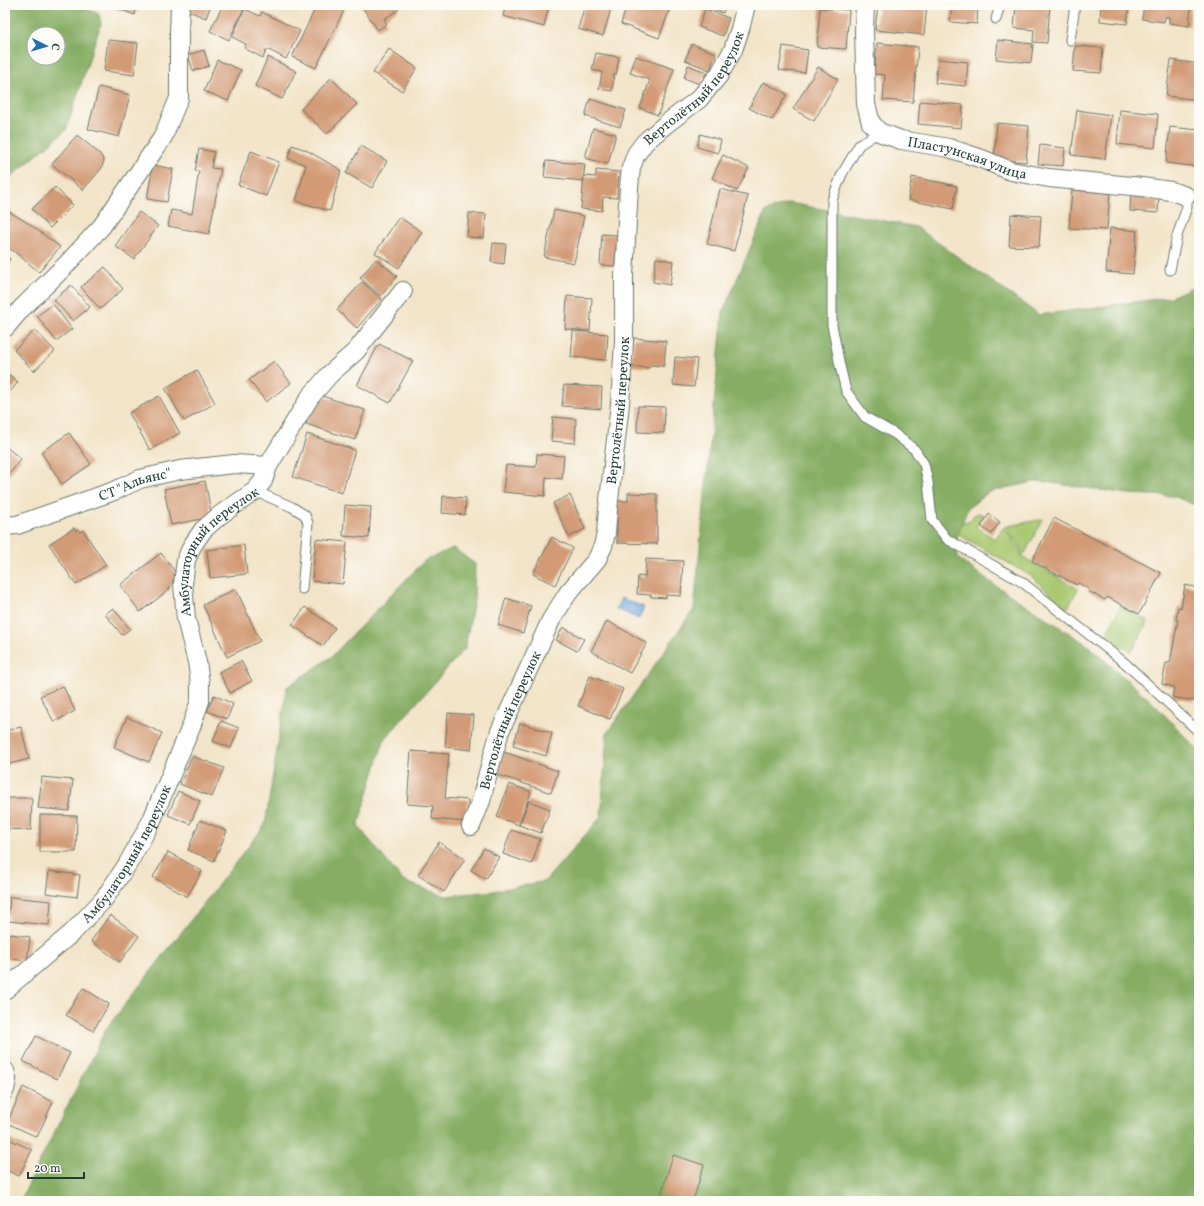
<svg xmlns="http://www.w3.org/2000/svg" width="1204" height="1206" font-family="Vollkorn,serif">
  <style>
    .green { fill: #a9c971; stroke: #648352 }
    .forest { fill: #86ad63; stroke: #52754c; fill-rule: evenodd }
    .water { fill: #72a5de; stroke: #487189 }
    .building { fill: #d29a74 }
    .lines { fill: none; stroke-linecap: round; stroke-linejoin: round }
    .lane-casing { stroke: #697768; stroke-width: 11 }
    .street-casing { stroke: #697768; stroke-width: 20 }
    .lane { stroke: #fff; stroke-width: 9 }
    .street { stroke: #fff; stroke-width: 18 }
    .labels { text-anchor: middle; stroke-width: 4; stroke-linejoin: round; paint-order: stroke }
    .street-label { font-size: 14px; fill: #1f3d34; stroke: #fdfcf7 }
  </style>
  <rect width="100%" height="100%" fill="#fdfcf7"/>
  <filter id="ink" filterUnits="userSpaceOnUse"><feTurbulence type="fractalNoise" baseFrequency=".025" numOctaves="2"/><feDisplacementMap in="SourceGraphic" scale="8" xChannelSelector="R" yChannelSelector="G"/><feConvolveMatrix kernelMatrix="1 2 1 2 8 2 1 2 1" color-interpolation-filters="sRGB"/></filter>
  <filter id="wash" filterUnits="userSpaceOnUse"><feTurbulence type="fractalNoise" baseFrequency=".012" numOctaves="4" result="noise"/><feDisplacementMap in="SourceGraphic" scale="16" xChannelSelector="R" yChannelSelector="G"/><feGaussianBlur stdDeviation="0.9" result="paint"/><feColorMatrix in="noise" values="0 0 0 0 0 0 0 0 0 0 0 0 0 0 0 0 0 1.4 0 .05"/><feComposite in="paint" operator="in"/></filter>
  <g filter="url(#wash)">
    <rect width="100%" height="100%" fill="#f2e4c8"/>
    <g class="green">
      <path d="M979,513L984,515L976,527L995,539L1003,528C1012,536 1018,546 1023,557L1078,589L1067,609L1031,576L954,532L958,521L969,522L974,515Z"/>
      <polygon points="1043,519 1024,555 1018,543 1004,527"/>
      <polygon points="1121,606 1148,621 1132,651 1104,637"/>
    </g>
    <g class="forest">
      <path d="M5,5H76L99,14L101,24L95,41L66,130L5,182ZM34,34H58V58H34Z"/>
      <polygon points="790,203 916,227 1039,315 1171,297 1199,284 1199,507 1174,496 1128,494 1038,481 989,492 968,508 957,536 958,558 984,578 1086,644 1152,702 1199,751 1199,1201 20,1201 106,1029 265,825 287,687 331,657 424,561 453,548 475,564 474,599 465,648 384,740 358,826 403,881 445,896 493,891 545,881 601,817 607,733 694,609 723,312 766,211"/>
    </g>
    <polygon class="water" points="621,598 644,607 639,619 616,609"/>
    <g id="blocks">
      <g class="building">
        <polygon points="108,5 137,5 135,15"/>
        <polygon points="188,5 211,5 206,18 186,10"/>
        <polygon points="223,5 238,5 244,8 229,40 210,31"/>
        <polygon points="317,5 339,5 345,8 316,68 292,57"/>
        <polygon points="365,5 397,5 399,9 384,19 387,24 378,30 362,7"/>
        <polygon points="506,5 549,5 544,27 503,16"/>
        <polygon points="585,5 612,5 603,36 578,29"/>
        <polygon points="627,5 653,5 669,11 659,38 621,24"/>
        <polygon points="701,5 726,5 723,13"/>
        <polygon points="878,5 927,5 924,35 875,30"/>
        <polygon points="952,5 978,5 977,24 950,22"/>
        <polygon points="1016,5 1050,5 1047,43 1033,42 1034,30 1014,28"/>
        <polygon points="1101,5 1129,5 1127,24 1100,21"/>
        <polygon points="1144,5 1181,5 1191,7 1189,26 1169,23 1169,17 1165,17 1164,22 1142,19"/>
        <polygon points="820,8 849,10 846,49 817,47"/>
        <polygon points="245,9 260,16 262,12 300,31 286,59 267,49 263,58 244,48 246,44 232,37"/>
        <polygon points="705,9 729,18 723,36 699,27"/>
        <polygon points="108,40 138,43 134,75 104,71"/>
        <polygon points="998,40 1033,44 1031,63 996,59"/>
        <polygon points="877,43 918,47 913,102 883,100 885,75 874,74"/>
        <polygon points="692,44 716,53 710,70 685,60"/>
        <polygon points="783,46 808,50 805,73 779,70"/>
        <polygon points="1075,46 1103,48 1101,73 1073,71"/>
        <polygon points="389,49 417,68 402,91 373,73"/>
        <polygon points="204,50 209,66 193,71 188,55"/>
        <polygon points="596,53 619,57 616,75 614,74 612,91 599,89 602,72 592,70"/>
        <polygon points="636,56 674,69 658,115 640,108 650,80 630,73"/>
        <polygon points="268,57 296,71 282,99 255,86"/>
        <polygon points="938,59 968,62 966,86 935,83"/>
        <polygon points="217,60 241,70 228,101 204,91"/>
        <polygon points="1171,60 1199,64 1199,100 1166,96"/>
        <polygon points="688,65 706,72 702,85 684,78"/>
        <polygon points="818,67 838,79 814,121 793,109"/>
        <polygon points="331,78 357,104 327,134 301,109"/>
        <polygon points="763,82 787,94 772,120 749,108"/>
        <polygon points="99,87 130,95 119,137 88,129"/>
        <polygon points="590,99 626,110 620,127 585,116"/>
        <polygon points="920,101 963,105 961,128 918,124"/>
        <polygon points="1077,110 1111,115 1105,159 1071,155"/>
        <polygon points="1120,110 1158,114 1155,148 1117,144"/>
        <polygon points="997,123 1029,126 1026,162 994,159"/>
        <polygon points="1170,127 1199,130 1199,167 1166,163"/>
        <polygon points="593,128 616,134 608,164 585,158"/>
        <polygon points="700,134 721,140 718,153 697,147"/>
        <polygon points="77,135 100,154 104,161 101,169 83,190 52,164"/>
        <polygon points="292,145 306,150 341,170 330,211 296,201 306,165 288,158"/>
        <polygon points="1040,145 1065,148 1063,166 1038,164"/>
        <polygon points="361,146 387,161 372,188 346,173"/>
        <polygon points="199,149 214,152 211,168 221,169 209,234 168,226 171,210 192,214 199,171 195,171"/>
        <polygon points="251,151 279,162 266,196 238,185"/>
        <polygon points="723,155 749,168 737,191 712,178"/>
        <polygon points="546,161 585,164 583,181 544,177"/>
        <polygon points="153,165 173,169 167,202 147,199"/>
        <polygon points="596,170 619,172 617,198 603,197 602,211 581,209 584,176 596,177"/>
        <polygon points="912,177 957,186 953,209 908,200"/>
        <polygon points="55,187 73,205 50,228 32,209"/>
        <polygon points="720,189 748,196 734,251 707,244"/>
        <polygon points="1072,190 1110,193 1107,230 1069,228"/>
        <polygon points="1131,191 1159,193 1158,213 1130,211"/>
        <polygon points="5,209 28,223 60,247 39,272 15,252 5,246"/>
        <polygon points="554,210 584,216 574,263 544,257"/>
        <polygon points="139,212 158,226 134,259 115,246"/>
        <polygon points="469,213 486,214 484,238 467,237"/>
        <polygon points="1011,214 1041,216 1039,247 1009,246"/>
        <polygon points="399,217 422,232 399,268 375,253"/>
        <polygon points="1110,228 1137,231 1133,274 1106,272"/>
        <polygon points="602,234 617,235 615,266 600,265"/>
        <polygon points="493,243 506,244 504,264 491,262"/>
        <polygon points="5,255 10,259 5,267"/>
        <polygon points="656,258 673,261 670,285 653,282"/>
        <polygon points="376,259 397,276 381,296 360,278"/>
        <polygon points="105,267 123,289 100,309 81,287"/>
        <polygon points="362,282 382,299 357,328 337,310"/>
        <polygon points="71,285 90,307 73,321 54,300"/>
        <polygon points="567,296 592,298 590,331 565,329"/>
        <polygon points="53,304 72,329 56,341 37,316"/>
        <polygon points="35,330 55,351 34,371 14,350"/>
        <polygon points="573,331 608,334 606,360 571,357"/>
        <polygon points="634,338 666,341 664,366 651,365 649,368 631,366"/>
        <polygon points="379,344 413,361 390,403 357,385"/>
        <polygon points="675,357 697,359 694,387 673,385"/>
        <polygon points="274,361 291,383 266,402 249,380"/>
        <polygon points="197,370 215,403 184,421 165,388"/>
        <polygon points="5,371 18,382 5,398"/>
        <polygon points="564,385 602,387 601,409 562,406"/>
        <polygon points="316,394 365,410 355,440 306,424"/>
        <polygon points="159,396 180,433 150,450 129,413"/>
        <polygon points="638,406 665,407 664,433 637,432"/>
        <polygon points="553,417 576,419 575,443 551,441"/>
        <polygon points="69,433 91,464 62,484 41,452"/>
        <polygon points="307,434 355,450 342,493 293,477"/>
        <polygon points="5,446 21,459 7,477 5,476"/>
        <polygon points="537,454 564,456 562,479 546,477 545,496 503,492 506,465 536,467"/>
        <polygon points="205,481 212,517 171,525 164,489"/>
        <polygon points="628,493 657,494 657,544 617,543 617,501 628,501"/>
        <polygon points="570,495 585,529 569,537 553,503"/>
        <polygon points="443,496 466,498 465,515 442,513"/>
        <polygon points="345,505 371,507 369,538 343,536"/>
        <polygon points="989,514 1000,522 991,534 981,526"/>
        <polygon points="1054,518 1161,573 1139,614 1107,597 1105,600 1088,591 1089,589 1078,583 1077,585 1032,561"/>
        <polygon points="74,528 76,531 78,529 80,532 83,530 106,565 76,585 49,544"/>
        <polygon points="552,537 573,548 555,585 533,574"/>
        <polygon points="316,539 347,542 343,584 312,581"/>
        <polygon points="244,545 247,574 210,578 207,550"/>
        <polygon points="161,553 176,573 169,590 140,612 120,585"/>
        <polygon points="646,559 683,561 681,596 666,595 666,598 651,597 651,595 637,594 638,576 645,577"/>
        <polygon points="1185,585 1199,588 1199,700 1194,699 1194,701 1172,697 1174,687 1162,684 1166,663 1170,663 1178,620 1176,620 1178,607 1181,608"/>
        <polygon points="236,589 260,641 227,657 203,605"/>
        <polygon points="506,598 531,606 523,633 498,625"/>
        <polygon points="305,607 335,628 323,646 292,625"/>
        <polygon points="113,608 130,629 122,635 105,614"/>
        <polygon points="607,621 647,643 630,673 591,651"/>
        <polygon points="563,627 584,639 577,651 556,640"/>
        <polygon points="241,661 252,681 230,693 219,672"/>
        <polygon points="590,676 623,689 610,719 578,706"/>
        <polygon points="63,686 75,711 54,722 40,696"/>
        <polygon points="214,695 233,704 227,719 207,711"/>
        <polygon points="448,713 474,715 471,750 445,747"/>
        <polygon points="127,717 162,733 149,762 114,747"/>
        <polygon points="221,721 239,728 231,748 213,741"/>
        <polygon points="520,723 552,733 546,756 513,746"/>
        <polygon points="21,727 29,759 5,765 5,731"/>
        <polygon points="411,751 449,754 445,798 468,800 467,822 432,819 433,806 407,804"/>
        <polygon points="504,752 558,771 551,793 496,774"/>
        <polygon points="192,756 224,768 212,797 180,784"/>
        <polygon points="42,777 73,780 69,811 38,808"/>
        <polygon points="509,784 531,792 519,825 497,817"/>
        <polygon points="178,791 200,801 190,824 168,815"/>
        <polygon points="5,798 32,798 31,830 5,829"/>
        <polygon points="529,801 550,809 541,833 519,825"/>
        <polygon points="40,815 77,816 76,852 40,852"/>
        <polygon points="200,820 227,831 214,861 188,850"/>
        <polygon points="511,830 540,839 532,864 503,854"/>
        <polygon points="439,842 465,859 444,892 418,875"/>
        <polygon points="484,848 499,857 486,879 471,870"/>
        <polygon points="168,852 202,871 187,897 153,877"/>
        <polygon points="49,871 80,875 77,897 46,893"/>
        <polygon points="10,897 51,901 49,925 8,921"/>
        <polygon points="110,915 139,936 120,962 91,941"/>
        <polygon points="5,933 30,937 27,961 5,958"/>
        <polygon points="83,988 109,1004 93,1031 66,1015"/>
        <polygon points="36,1036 70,1053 57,1079 23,1061"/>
        <polygon points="23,1087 53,1102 37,1137 7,1123"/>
        <polygon points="5,1137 32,1150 19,1176 5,1170"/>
        <polygon points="673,1155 704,1165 693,1201 682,1201 661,1195"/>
      </g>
    </g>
  </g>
  <g filter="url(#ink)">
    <use href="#blocks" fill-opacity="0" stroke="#697768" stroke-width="1"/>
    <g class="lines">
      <g class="lane-casing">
        <g id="lane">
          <polyline points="996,19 1000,5"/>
          <polyline points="1070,40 1075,5"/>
          <polyline points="879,132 859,145 842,174 832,200 832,325 840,366 846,391 865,417 895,434 915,450 924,464 928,482 932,520 947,539 1022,582 1125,663 1199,732"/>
          <polyline points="1170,270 1177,236 1187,207 1186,196"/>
          <polyline points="255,491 292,507 305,515 308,523 302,589"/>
        </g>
      </g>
      <g class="street-casing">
        <g id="street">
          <path id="s1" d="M865,5L864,31L866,104L871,123L879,132L901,140L949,148L982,159L1011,171L1049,178L1142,187L1171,191L1186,196"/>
          <polyline points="5,328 22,308 66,265 102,226 163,137 179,98 179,33 180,5"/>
          <path id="s2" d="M5,526L17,525L114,491L140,479L180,470L234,464L268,466"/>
          <path id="s3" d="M471,826L481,801L488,773L500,731L551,620L568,593L597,559L603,546L606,533L608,509L620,404L624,342V275L629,187L631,168L636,154L645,142L666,124L699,99L719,75L733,50L740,29L746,5"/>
          <path id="s4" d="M5,990L73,932L104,899L127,865L151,822L191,727L200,701V683L197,662L186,619L183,584L186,560L192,546L203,530L220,515L255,491L263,481L268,466L310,397L330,374L356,351L403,291"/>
          <polyline points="5,1071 7,1079 5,1090"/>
        </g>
      </g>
      <use href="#lane" class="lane"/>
      <use href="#street" class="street"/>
    </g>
  </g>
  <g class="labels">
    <g class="street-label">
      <text dy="5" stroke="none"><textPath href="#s3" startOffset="796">Вертолётный переулок</textPath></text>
      <text dy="5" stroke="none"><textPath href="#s1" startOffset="223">Пластунская улица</textPath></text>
      <text dy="5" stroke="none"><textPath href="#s3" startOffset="449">Вертолётный переулок</textPath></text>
      <text dy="5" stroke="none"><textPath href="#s2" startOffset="137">СТ "Альянс"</textPath></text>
      <text dy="5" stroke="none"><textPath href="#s4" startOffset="521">Амбулаторный переулок</textPath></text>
      <text dy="5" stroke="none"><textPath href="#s3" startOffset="113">Вертолётный переулок</textPath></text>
      <text dy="5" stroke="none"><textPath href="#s4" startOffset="185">Амбулаторный переулок</textPath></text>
    </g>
  </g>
  <rect width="1204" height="1206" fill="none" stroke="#fdfcf7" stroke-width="20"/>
  <g transform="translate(46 46) rotate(95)"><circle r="19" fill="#fdfcf7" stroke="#a4b0a9"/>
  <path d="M0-3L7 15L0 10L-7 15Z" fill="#1f6fb2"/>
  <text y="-6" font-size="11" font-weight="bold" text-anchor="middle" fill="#1f3d34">С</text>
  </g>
  <path d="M28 1172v6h56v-6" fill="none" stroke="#1f3d34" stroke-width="2"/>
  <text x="34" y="1172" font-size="12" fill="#1f3d34" stroke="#fdfcf7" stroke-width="3" paint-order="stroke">20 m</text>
</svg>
